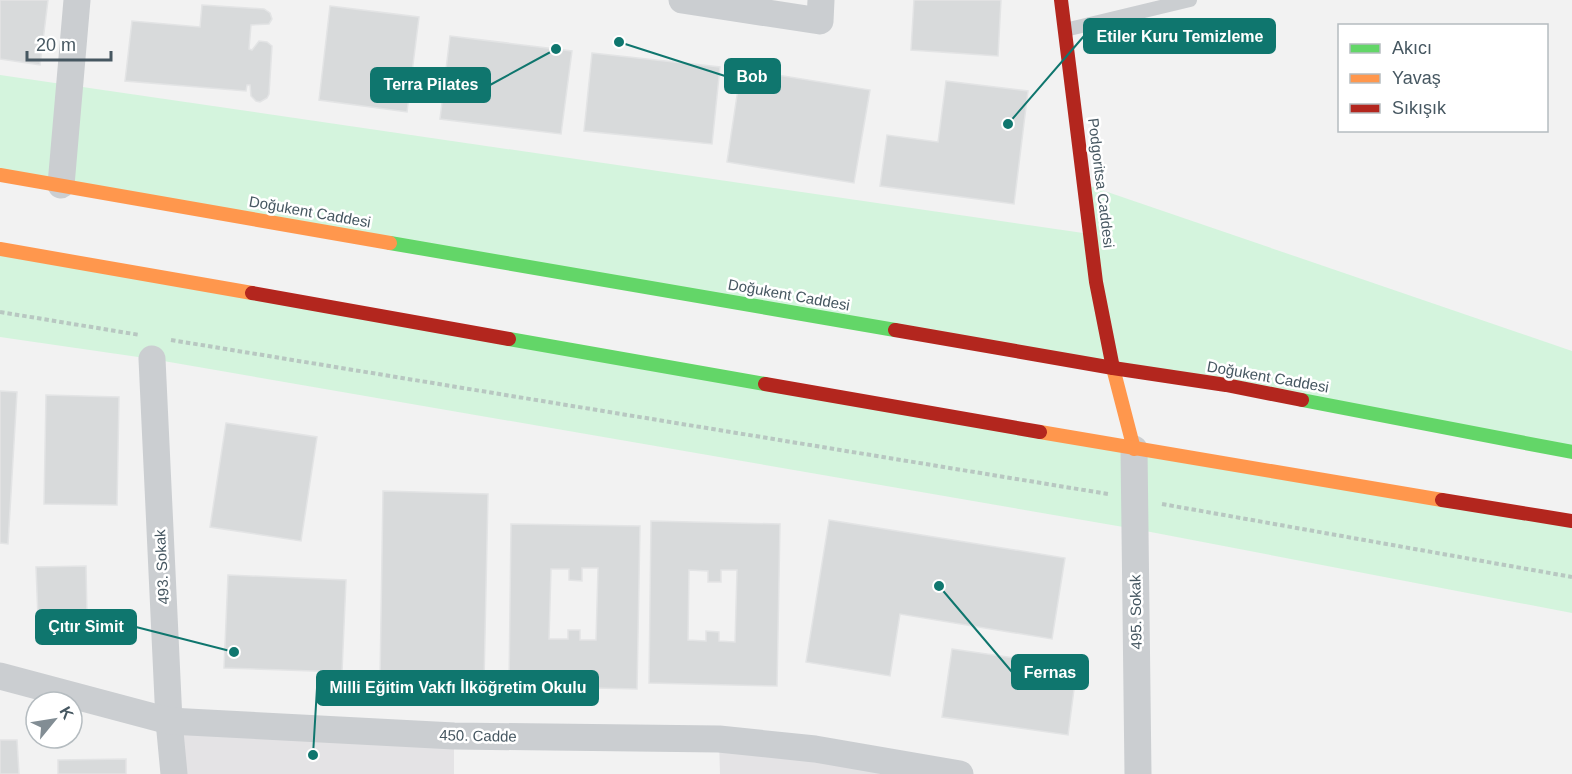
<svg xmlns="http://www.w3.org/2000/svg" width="1572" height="774" font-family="Arial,sans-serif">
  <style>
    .education { fill: #e4e3e5 }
    .green { fill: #d4f4dd }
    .building { fill: #d8dadb; stroke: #e3e4e5; stroke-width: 1.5; fill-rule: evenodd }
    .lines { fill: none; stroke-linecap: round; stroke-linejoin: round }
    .path { stroke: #b8c7c1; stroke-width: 4; stroke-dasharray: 4.5 3; stroke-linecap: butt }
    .lane { stroke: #cbced1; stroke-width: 14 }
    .street { stroke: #cbced1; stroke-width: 27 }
    .fast { stroke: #63d668; stroke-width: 14 }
    .slow { stroke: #ff974d; stroke-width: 14 }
    .jam { stroke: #b3261e; stroke-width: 14 }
    .labels { text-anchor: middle; stroke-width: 5; stroke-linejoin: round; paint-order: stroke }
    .street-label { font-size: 15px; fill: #465761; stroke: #fff }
    .leader { fill: none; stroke: #0f766e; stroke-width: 2 }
    .callout-dot { fill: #0f766e; stroke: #fff; stroke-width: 2 }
    .callout { fill: #0f766e; stroke: #0f766e; stroke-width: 2 }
    .callout-label { font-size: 16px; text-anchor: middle; font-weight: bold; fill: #fff }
  </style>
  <rect width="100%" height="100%" fill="#f2f2f2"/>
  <g class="education">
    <polygon points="169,721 454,736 454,774 174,774"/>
    <polygon points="719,740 960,774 720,774"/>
  </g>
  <g class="green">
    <polygon points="0,75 1090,234 1084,184 1572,351 1572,452 0,175"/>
    <polygon points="0,249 1572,521 1572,613 1135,529 152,359 0,337"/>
  </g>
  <g class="building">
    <polygon points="0,0 48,0 40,65 0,59"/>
    <polygon points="914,0 1001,0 998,56 911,50"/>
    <polygon points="202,5 264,9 270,13 272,19 269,24 251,25 249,49 252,50 259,41 267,42 272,46 269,94 267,98 260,102 256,101 251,96 250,85 247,85 246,91 125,81 132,21 200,27"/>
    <polygon points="330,6 419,17 407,112 319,100"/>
    <polygon points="450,36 572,51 561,134 440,119"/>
    <polygon points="592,53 720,67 712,144 584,131"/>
    <polygon points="741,69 870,90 854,183 727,162"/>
    <polygon points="946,81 1028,91 1014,204 880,186 887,135 938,142"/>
    <polygon points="0,391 17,392 8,544 0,543"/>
    <polygon points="46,395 119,397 117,505 44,504"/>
    <polygon points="226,423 317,437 301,541 210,527"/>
    <polygon points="383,491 488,494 484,682 380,680"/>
    <polygon points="829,520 1065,558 1052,639 900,614 890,676 806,662"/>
    <path d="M651,521L780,524L777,686L649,683ZM689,570L708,571V582H721V570H737L735,642L719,641V632L706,631V641L688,640Z"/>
    <path d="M511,524L640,526L637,689L509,686ZM582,568H598L596,640H580V630H568V639H549L551,569H569V580L582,581Z"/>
    <polygon points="86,566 87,618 38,618 36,567"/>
    <polygon points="228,575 346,580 342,672 224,668"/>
    <polygon points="952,649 1077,667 1068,735 942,717"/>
    <polygon points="0,740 17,740 19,774 0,774"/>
    <polygon points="126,759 126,774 58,774 58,760"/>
  </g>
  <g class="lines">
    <g class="path">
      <polyline points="0,312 140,335"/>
      <polyline points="171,340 1108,494"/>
      <polyline points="1162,504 1572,577"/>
    </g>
    <polyline class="lane" points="1065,30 1190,0"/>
    <g class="street">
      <polyline points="682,0 820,21 821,0"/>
      <polyline points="61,185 77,0"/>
      <polyline points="152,359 169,721 174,774"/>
      <polyline points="1134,449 1138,774"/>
      <polyline points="0,676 169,721 454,736 719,739 815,749 960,774"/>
    </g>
    <g class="fast">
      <polyline points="390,243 895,330"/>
      <polyline points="509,339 765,384"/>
      <polyline points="1302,400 1572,452"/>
    </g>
    <g class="slow">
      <polyline points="0,175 390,243"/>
      <polyline points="0,249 252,293"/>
      <polyline points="1113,368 1134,449"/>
      <polyline points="1040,432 1442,500"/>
    </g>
    <g class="jam">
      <polyline points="1061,0 1096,282 1113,368"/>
      <polyline points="252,293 509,339"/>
      <polyline points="895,330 1113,368 1226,385 1302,400"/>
      <polyline points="765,384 1040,432"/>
      <polyline points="1442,500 1572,521"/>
    </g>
  </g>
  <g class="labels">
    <g class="street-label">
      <text transform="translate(1101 183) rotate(83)" y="5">Podgoritsa Caddesi</text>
      <text transform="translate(310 212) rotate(10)" y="5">Doğukent Caddesi</text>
      <text transform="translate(789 295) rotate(10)" y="5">Doğukent Caddesi</text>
      <text transform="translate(1268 377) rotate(10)" y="5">Doğukent Caddesi</text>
      <text transform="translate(162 567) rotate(-93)" y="5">493. Sokak</text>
      <text transform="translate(1136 612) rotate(-91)" y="5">495. Sokak</text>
      <text transform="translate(478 736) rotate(1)" y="5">450. Cadde</text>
    </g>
  </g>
  <path class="leader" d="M1008 124L1084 36M619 42L725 76M556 49L490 85M234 652L136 627M939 586L1012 672M313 755L317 688"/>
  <g class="callout-dot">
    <circle cx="1008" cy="124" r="6"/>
    <circle cx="619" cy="42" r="6"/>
    <circle cx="556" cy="49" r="6"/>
    <circle cx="234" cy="652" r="6"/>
    <circle cx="939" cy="586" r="6"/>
    <circle cx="313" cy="755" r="6"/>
  </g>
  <g class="callout">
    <rect x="1084" y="19" width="191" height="34" rx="6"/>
    <rect x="725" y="59" width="55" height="34" rx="6"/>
    <rect x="371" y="68" width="119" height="34" rx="6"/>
    <rect x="36" y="610" width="100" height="34" rx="6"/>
    <rect x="1012" y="655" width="76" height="34" rx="6"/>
    <rect x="317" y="671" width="281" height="34" rx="6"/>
  </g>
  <g class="callout-label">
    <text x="1180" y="42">Etiler Kuru Temizleme</text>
    <text x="752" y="82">Bob</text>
    <text x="431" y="90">Terra Pilates</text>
    <text x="86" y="632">Çıtır Simit</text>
    <text x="1050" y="678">Fernas</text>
    <text x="458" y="693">Milli Eğitim Vakfı İlköğretim Okulu</text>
  </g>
  <rect x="1338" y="24" width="210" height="108" fill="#ffffff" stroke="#b5bcc0" stroke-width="1.5"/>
  <rect x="1350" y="44" width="30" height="9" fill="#63d668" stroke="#b5bcc0" stroke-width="1.5"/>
  <text x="1392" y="54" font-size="18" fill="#465761">Akıcı</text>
  <rect x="1350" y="74" width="30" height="9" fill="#ff974d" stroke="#b5bcc0" stroke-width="1.5"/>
  <text x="1392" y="84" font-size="18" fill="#465761">Yavaş</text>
  <rect x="1350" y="104" width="30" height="9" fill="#b3261e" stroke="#b5bcc0" stroke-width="1.5"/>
  <text x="1392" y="114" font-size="18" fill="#465761">Sıkışık</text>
  <g transform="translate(54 720) rotate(60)"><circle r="28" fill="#ffffff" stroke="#b5bcc0" stroke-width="1.5"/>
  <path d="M0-4.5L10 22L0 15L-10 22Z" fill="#828d94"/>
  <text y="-9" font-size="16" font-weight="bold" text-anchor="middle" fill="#465761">K</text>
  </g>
  <path d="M27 51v9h84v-9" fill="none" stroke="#465761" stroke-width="3"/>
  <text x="36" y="51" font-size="18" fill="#465761" stroke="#ffffff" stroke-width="4.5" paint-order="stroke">20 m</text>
</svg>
